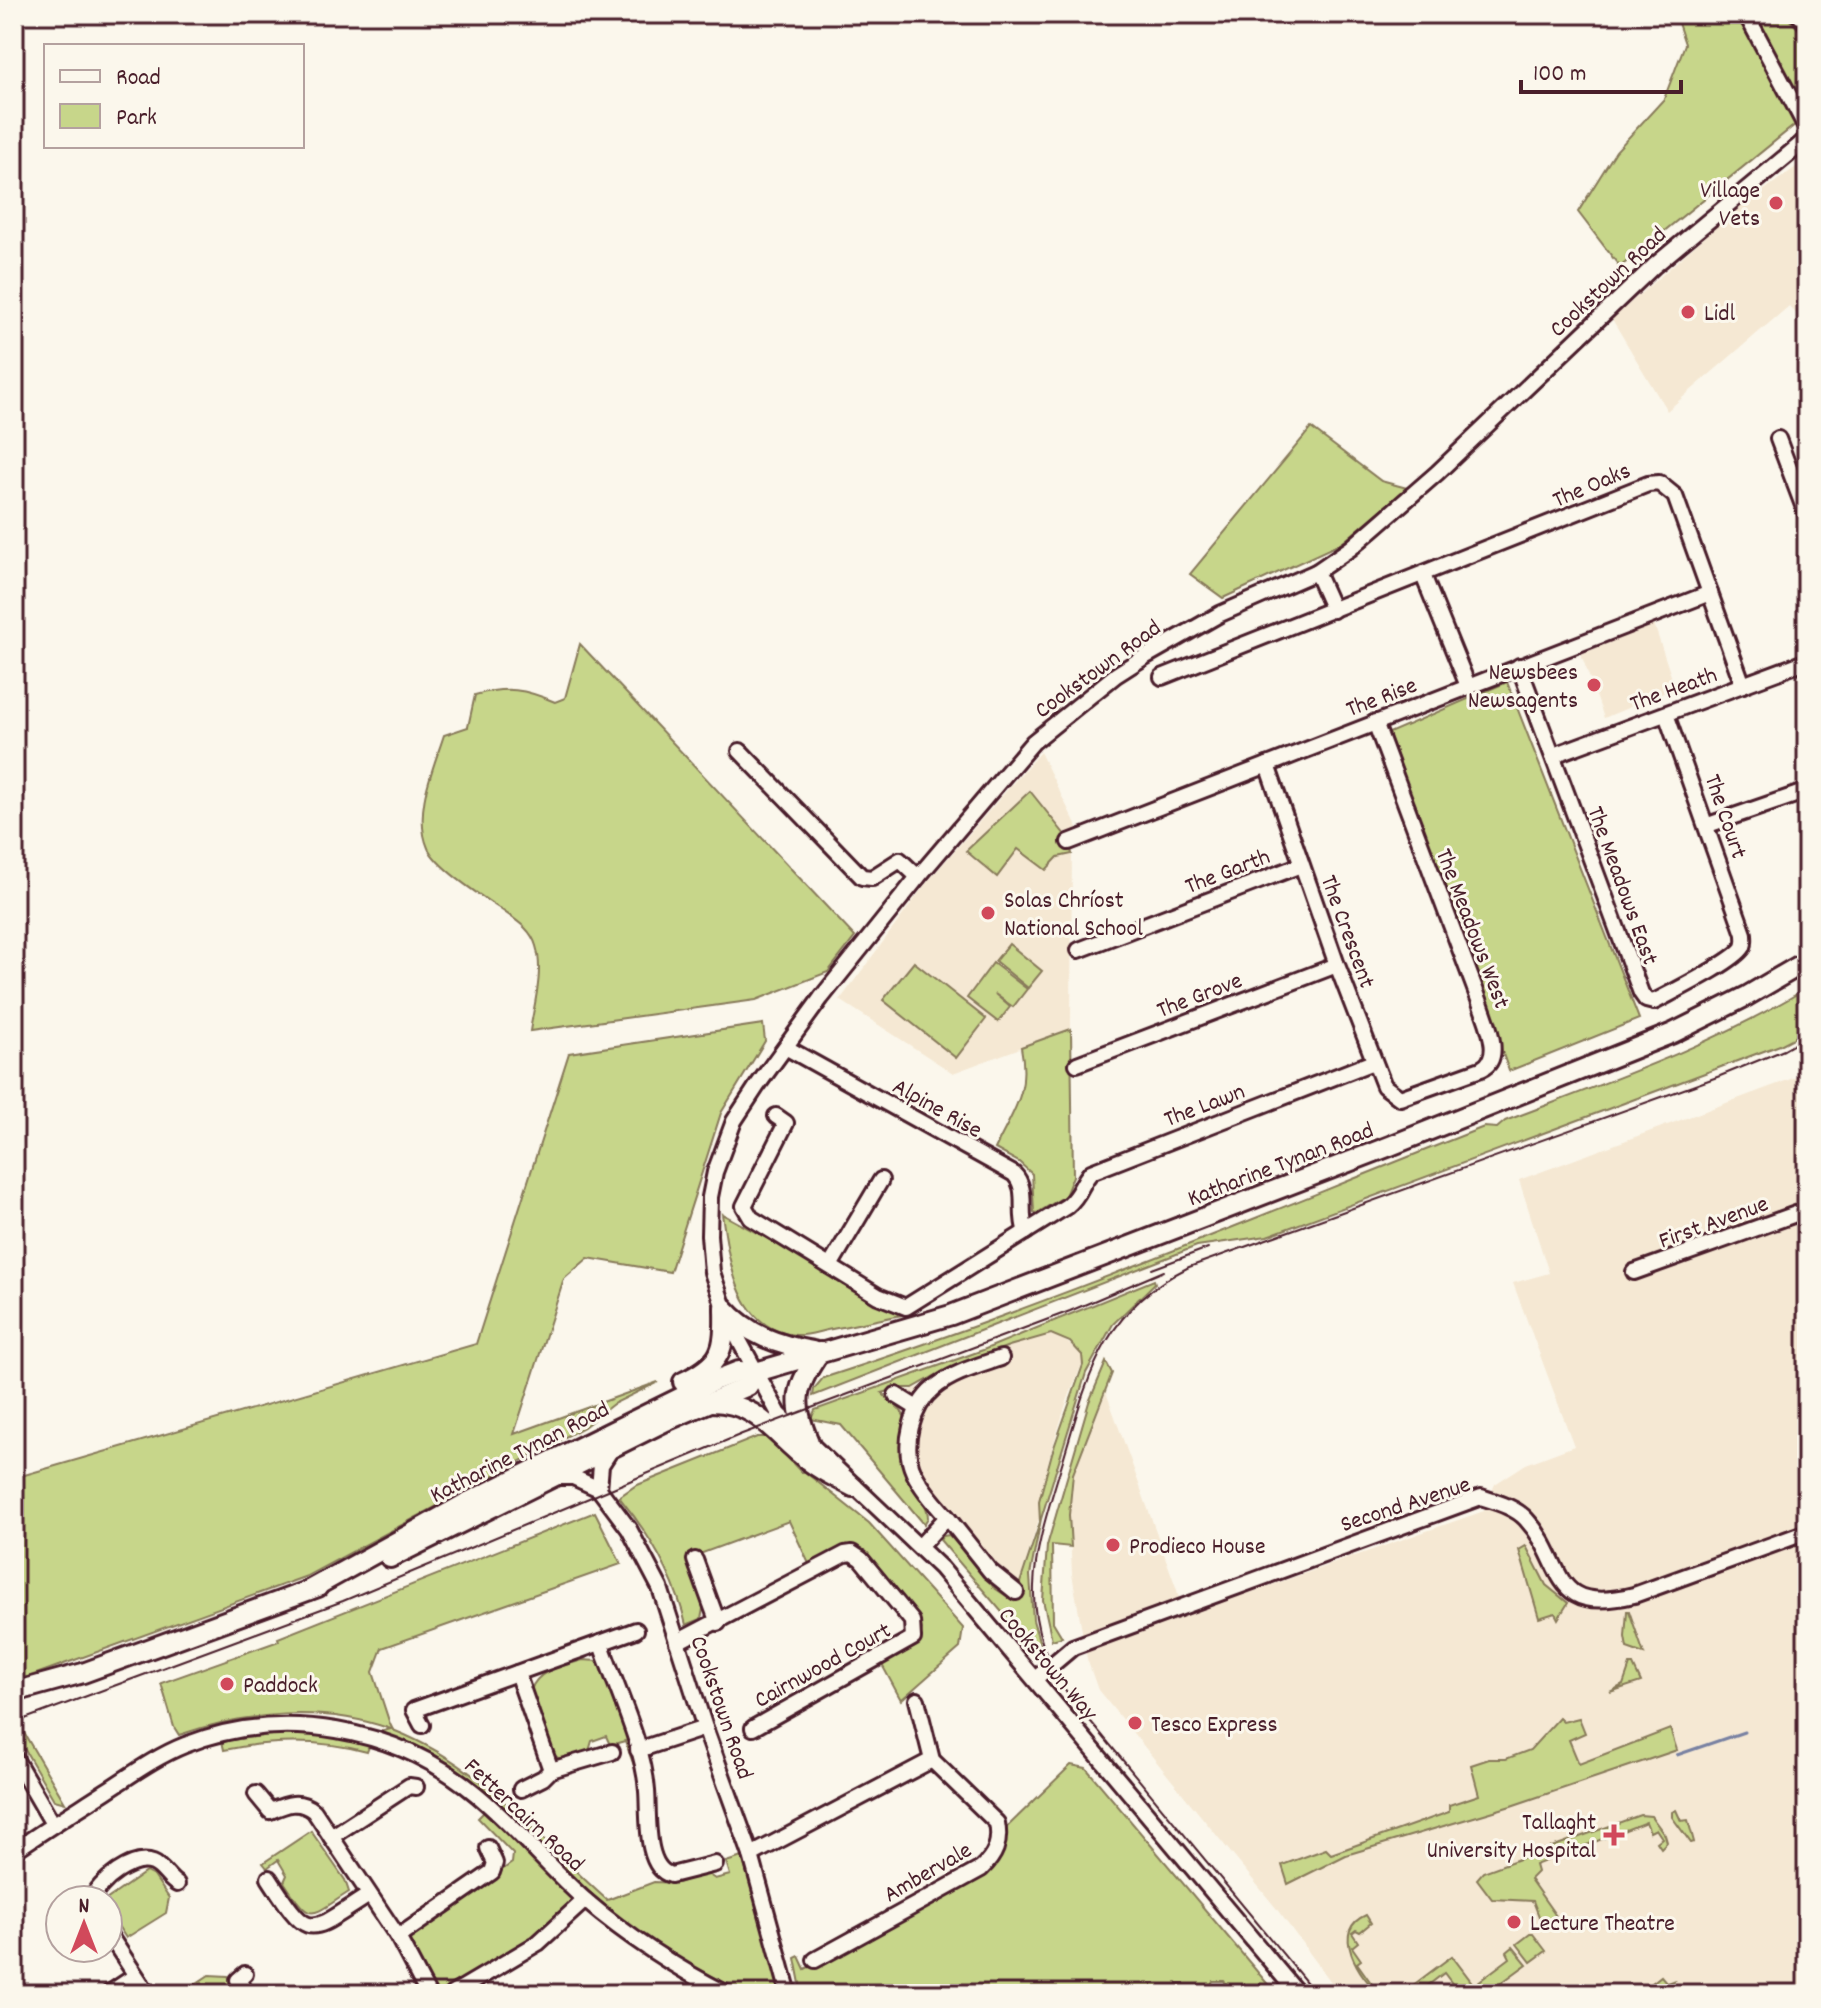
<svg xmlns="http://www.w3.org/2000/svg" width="1821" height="2008" font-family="Dekko,sans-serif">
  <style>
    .built { fill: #f5e8d3 }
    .green { fill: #c7d68a; stroke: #887a5a; stroke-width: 2 }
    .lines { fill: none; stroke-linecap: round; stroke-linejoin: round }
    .stream { stroke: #7881a2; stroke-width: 3 }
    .minor-casing { stroke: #4a1f2b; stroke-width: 20 }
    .major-casing { stroke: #4a1f2b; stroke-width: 24 }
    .minor { stroke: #fbf7ec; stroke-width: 14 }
    .major { stroke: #fbf7ec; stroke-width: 18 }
    .tram { stroke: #4a1f2b; stroke-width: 2 }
    .poi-dot { fill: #d1495b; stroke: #fbf7ec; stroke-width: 3 }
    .labels { text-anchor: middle; stroke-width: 6; stroke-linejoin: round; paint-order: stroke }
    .poi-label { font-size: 24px; fill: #4a1f2b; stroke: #fbf7ec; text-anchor: start }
    .street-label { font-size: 24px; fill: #4a1f2b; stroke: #fbf7ec }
  </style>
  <rect width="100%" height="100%" fill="#fbf7ec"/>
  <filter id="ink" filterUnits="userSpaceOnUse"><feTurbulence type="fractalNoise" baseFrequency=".0125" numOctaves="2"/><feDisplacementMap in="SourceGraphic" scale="16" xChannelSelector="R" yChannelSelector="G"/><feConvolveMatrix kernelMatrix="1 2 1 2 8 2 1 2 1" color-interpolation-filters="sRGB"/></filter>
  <g filter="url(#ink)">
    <g class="built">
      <polygon points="1803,162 1807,163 1807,325 1789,306 1667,411 1612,319 1731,214"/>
      <polygon points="1654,624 1675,688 1604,718 1581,654"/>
      <polygon points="1040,752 1077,827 1072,841 1071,1029 953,1073 840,1000 925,885"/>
      <polygon points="1807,1073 1807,1994 1340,1994 1276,1908 1098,1690 1087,1659 1072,1574 1069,1515 1073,1474 1106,1392 1177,1590 1183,1616 1484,1511 1495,1484 1526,1464 1574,1446 1513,1283 1549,1273 1519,1180"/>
      <polygon points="1048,1335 1057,1336 1077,1349 1082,1356 1082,1364 1066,1404 1050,1455 1041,1493 1040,1515 1014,1601 993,1586 986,1572 926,1506 911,1483 903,1461 900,1410 888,1399 900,1389 911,1390 920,1387 948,1369 994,1351"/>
    </g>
    <g class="green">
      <polygon points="1675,14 1784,14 1807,38 1807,115 1620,267 1578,212 1616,151 1664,99 1685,44"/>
      <polygon points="1311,428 1381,481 1407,488 1342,543 1223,598 1190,574"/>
      <path d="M580,644L855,937L828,972L756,1000L530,1031C534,1005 544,972 536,946C531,929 517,921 503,911C484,898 437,868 428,848C413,813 433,769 444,735L468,727L475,695C507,686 525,689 555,702L565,698Z"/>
      <polygon points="1507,682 1639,1019 1509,1071 1389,733"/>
      <polygon points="1030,791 1069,840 1072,854 1058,857 1046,870 1018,849 997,877 966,851"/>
      <polygon points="1009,944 1042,971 1028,988 995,961"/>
      <polygon points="914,962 986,1019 956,1058 883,1000"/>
      <polygon points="993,963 1027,989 1013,1007 995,994 1010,1007 998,1022 967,998"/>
      <path d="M1807,988V1031L1780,1045L1267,1236L1197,1246L813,1396L814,1389L823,1378C1047,1306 1265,1213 1484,1127L1497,1128L1505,1121C1607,1082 1714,1045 1807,988Z"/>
      <polygon points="763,1024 765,1041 721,1113 670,1272 588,1258 564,1279 514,1434 658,1382 613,1404 584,1427 307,1576 14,1682 14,1478 476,1344 569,1053"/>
      <path d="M1071,1029L1073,1176L1065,1196L1037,1213L1034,1212L1032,1174L1019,1162L995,1149C1014,1109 1030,1093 1021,1047Z"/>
      <path d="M722,1214L907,1314C880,1319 854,1325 827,1330C817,1332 806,1336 796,1335C737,1330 729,1261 722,1214Z"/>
      <path d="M1154,1280L1155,1283L1113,1324L1086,1373L1041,1519L1030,1575L1033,1620L1040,1644H1032L1025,1639L940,1540L943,1536L949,1535L985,1573L993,1587L1014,1601L1040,1522L1039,1501L1052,1453L1083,1365L1082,1355L1070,1342L1051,1334L1009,1346L947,1369L913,1388H899L882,1393C888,1400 900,1406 904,1416C910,1434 899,1455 906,1473C912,1489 928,1501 928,1518L924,1524L841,1425L811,1419L815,1410L983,1350Z"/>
      <polygon points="1106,1362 1112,1373 1073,1474 1069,1515 1071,1547 1052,1545 1053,1622 1062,1637 1052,1640 1043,1600 1047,1546 1089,1402"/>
      <path d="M757,1437H768L801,1472H805L869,1523L963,1628L960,1648L901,1700L881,1663L919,1642L922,1629L920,1622L861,1549L846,1545L809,1564L789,1521L686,1559L693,1580L697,1582L704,1604L701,1619L686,1625C675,1576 650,1535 619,1497L635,1486Z"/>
      <path d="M595,1512L621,1564L382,1648L373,1672L390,1724L393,1730C487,1767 534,1836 607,1900L654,1882L678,1883L706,1873L715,1879L730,1875L726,1862L742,1857L782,1994H747L681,1960L642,1936L603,1906L479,1786L423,1749L380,1732L391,1729C323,1705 246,1712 179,1735L174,1727L161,1683L279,1641L278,1638Z"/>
      <polygon points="1526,1546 1546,1585 1568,1603 1558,1619 1555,1613 1539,1618 1519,1550"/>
      <polygon points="1627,1611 1629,1611 1644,1654 1627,1648 1625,1637"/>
      <path d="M583,1660L597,1661L604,1668L636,1761L641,1785L625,1741L610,1745L606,1736L592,1741L589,1751L566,1759L558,1758L550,1751L531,1690C538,1669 564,1666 583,1660Z"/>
      <polygon points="1630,1665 1633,1665 1641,1682 1610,1692 1623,1685"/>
      <polygon points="1559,1718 1563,1722 1579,1718 1585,1733 1569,1740 1579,1764 1670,1729 1677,1750 1511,1806 1346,1855 1288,1884 1282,1865 1326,1849 1331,1854 1449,1812 1449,1805 1479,1795 1471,1765 1489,1759 1506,1759 1530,1750"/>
      <polygon points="24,1733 65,1803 54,1800 18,1738"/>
      <path d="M288,1733L347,1739L370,1744L367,1752C319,1739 272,1740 224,1750L222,1741Z"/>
      <polygon points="1071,1765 1086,1768 1276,1994 1236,1994 1235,1988 1228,1986 1224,1981 1213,1981 1209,1988 1146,1994 802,1994 795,1958 799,1956 805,1969 989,1871 1000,1856 1007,1827"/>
      <polygon points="1676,1810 1681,1821 1688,1820 1694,1842 1691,1843 1672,1817 1672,1812"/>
      <polygon points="485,1811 570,1896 572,1903 542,1935 447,1992 433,1990 406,1937 512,1863 513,1854 478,1818"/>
      <polygon points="1640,1815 1651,1816 1665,1835 1667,1842 1661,1848 1657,1842 1662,1838 1656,1829 1650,1832 1646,1822 1535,1865 1537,1872 1530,1879 1556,1916 1548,1922 1540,1919 1533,1901 1492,1899 1477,1879 1483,1872"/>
      <path d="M311,1831L345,1880L349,1892C308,1918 312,1924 284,1882L287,1875L278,1860L267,1868L263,1863Z"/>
      <polygon points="146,1872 154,1876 169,1898 166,1913 126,1938 108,1911 106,1900"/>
      <path d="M1366,1915L1371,1923L1360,1932L1356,1930L1352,1933L1358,1942L1352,1947L1361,1960L1357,1963L1379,1994C1360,1977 1329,1931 1366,1915Z"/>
      <polygon points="1530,1934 1533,1934 1546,1951 1531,1962 1517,1944"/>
      <polygon points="1513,1947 1527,1964 1486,1994 1460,1994 1444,1973 1417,1994 1411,1994 1408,1989 1452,1956 1474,1985 1510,1958 1507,1952"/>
      <polygon points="209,1975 228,1976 240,1994 180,1994"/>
      <polygon points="1661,1976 1667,1983 1675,1980 1656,1994 1644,1994 1642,1991"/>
    </g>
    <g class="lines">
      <polyline class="stream" points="1677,1755 1744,1732"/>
      <g class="minor-casing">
        <g id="minor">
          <polyline points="1746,14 1807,129"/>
          <polyline points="1778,439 1807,516"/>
          <polyline points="1316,572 1333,610"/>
          <polyline points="1423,575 1468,686"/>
          <path d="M1519,666L1641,993L1646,1000L1654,1002C1672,992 1734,962 1743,947C1745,942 1744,939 1744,934L1666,714"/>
          <polyline points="1162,677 1648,484 1659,483 1675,496 1743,685"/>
          <polyline points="740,751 862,877 872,878 900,860 918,877"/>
          <polyline points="1554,755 1807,661"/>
          <path d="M1267,765L1337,965L1384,1086L1400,1098L1481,1069C1504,1059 1487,1023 1481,1005L1375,722"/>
          <polyline points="1708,825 1807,791"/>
          <polyline points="1069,842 1710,593"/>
          <polyline points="1079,950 1301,865"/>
          <path d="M787,1048L1014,1174C1029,1189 1018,1213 1026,1232"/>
          <polyline points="1077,1064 1337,965"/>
          <path d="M776,1116L786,1123L744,1206L751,1218L878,1296L906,1307L1067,1206C1082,1193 1079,1186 1091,1172L1373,1062"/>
          <polyline points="830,1266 881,1180"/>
          <polyline points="1634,1272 1807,1210"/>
          <polyline points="896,1395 917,1408"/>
          <polyline points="612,1448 601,1465 599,1489 629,1529 660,1588 705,1728 751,1855 789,1994"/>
          <polyline points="556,1477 573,1477 599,1489"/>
          <polyline points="947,1517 990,1571 1016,1592"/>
          <path d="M920,1546L947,1517C935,1504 922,1489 914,1473C901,1446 912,1406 934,1388C952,1373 978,1366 1001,1358"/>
          <polyline points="695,1560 718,1623"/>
          <polyline points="677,1642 845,1554 852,1553 861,1559 912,1621 913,1638 753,1728"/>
          <path d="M601,1644C616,1688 644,1746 647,1791C649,1814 644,1868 671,1875L715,1864"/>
          <polyline points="517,1673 551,1770"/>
          <path d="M1035,1679L1073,1647L1481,1497C1496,1502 1515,1507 1526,1519C1567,1563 1547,1616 1634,1595L1807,1532"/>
          <polyline points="422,1725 414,1710 636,1630"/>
          <polyline points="638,1750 705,1728"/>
          <polyline points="14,1757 53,1824"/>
          <polyline points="521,1789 543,1778 551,1770 612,1752"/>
          <path d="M256,1794L270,1811C287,1804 299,1799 314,1811L398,1937L428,1994"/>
          <polyline points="331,1837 409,1786 416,1787"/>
          <path d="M14,1851C44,1830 75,1811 106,1791C131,1775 157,1756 185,1745C282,1707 396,1727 476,1794C515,1826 547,1866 585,1900C628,1937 676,1968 727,1994"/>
          <polyline points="751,1855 932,1760"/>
          <path d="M269,1878C311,1943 307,1934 369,1895"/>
          <path d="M92,1900C98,1882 133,1855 153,1863C163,1867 168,1879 177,1884"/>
          <polyline points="108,1933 148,1994"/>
          <polyline points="398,1937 492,1872 495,1863 488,1848"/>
          <path d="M815,1960L981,1869C995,1856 1001,1843 997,1823L932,1760L917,1700"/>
          <polyline points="245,1974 238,1980 247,1994"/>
          <polyline points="14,1988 18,1994"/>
          <polyline points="108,1994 135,1976"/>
          <polyline points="452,1994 538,1943 585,1900"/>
          <polyline points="1298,1994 941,1568 779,1414 740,1342 724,1308 712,1272 709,1235 710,1197 715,1172 734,1121 757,1086 821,998 918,877 1033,742 1116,675 1141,659 1220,614 1316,572 1351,548 1437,473 1654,266 1807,139"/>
        </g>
      </g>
      <g class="major-casing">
        <g id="major">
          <polyline points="1801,14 1807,21"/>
          <path d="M724,1308C748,1335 778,1345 813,1351"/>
          <path d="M683,1382C723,1363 725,1350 724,1308"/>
          <path d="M712,1402C760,1403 775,1437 810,1462C823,1472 839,1479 853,1487"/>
          <path d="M809,1442C792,1403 795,1387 820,1352"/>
          <polyline points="390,1558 666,1421 748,1386 756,1372"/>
          <polyline points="309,1590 470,1501 716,1380 739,1371 756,1372 951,1315 1390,1146 1673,1033 1747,996 1807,961"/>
          <polyline points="14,1692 83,1673 318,1587"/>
        </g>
      </g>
      <use href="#minor" class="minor"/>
      <use href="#major" class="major"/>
      <g class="tram">
        <polyline points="1152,1269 1208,1248"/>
        <polyline points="14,1723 343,1601 742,1434 1070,1311 1164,1271"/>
        <path d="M1316,1994L1068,1694C1011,1611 1037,1547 1063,1460C1088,1376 1103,1309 1189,1267L1720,1076L1784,1050L1807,1037"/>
      </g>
    </g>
  </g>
  <g class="poi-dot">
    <circle cx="1776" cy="203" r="8"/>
    <circle cx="1688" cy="312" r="8"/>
    <circle cx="1594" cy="685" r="8"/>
    <circle cx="988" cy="913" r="8"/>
    <circle cx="1113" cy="1545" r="8"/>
    <circle cx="227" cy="1684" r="8"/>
    <circle cx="1135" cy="1723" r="8"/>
    <path d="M1610 1823h8v8h8v8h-8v8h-8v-8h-8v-8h8z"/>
    <circle cx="1514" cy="1922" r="8"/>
  </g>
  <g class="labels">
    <g class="poi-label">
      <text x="1760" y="197" text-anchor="end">Village<tspan x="1760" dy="28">Vets</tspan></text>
      <text x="1704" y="320">Lidl</text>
      <text x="1578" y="679" text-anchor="end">Newsbees<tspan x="1578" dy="28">Newsagents</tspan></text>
      <text x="1004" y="907">Solas Chríost<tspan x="1004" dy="28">National School</tspan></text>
      <text x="1129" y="1553">Prodieco House</text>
      <text x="243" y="1692">Paddock</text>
      <text x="1151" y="1731">Tesco Express</text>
      <text x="1596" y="1829" text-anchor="end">Tallaght<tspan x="1596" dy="28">University Hospital</tspan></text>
      <text x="1530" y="1930">Lecture Theatre</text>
    </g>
    <g class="street-label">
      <text transform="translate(1607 281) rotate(-43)" y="8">Cookstown Road</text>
      <text transform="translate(1591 484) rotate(-23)" y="8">The Oaks</text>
      <text transform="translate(1097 668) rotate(-36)" y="8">Cookstown Road</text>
      <text transform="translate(1673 688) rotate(-20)" y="8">The Heath</text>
      <text transform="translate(1381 696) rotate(-21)" y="8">The Rise</text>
      <text transform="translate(1727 816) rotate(71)" y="8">The Court</text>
      <text transform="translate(1227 870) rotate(-21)" y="8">The Garth</text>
      <text transform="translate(1624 885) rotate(70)" y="8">The Meadows East</text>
      <text transform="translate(1474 928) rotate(69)" y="8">The Meadows West</text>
      <text transform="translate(1349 931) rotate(70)" y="8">The Crescent</text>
      <text transform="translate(1199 994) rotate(-21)" y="8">The Grove</text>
      <text transform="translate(1204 1104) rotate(-21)" y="8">The Lawn</text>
      <text transform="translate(938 1107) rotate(29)" y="8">Alpine Rise</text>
      <text transform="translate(1280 1163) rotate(-21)" y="8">Katharine Tynan Road</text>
      <text transform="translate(1713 1221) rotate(-20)" y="8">First Avenue</text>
      <text transform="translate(519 1451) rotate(-27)" y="8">Katharine Tynan Road</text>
      <text transform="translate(1405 1503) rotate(-18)" y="8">Second Avenue</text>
      <text transform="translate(1049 1663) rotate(50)" y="8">Cookstown Way</text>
      <text transform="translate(822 1664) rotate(-29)" y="8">Cairnwood Court</text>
      <text transform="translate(723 1707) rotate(71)" y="8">Cookstown Road</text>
      <text transform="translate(525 1814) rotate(43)" y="8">Fettercairn Road</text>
      <text transform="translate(927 1871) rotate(-30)" y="8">Ambervale</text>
    </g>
  </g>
  <rect width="1821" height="2008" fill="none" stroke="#fbf7ec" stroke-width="48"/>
  <rect x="24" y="24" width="1773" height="1960" fill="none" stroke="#4a1f2b" stroke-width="3" filter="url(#ink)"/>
  <rect x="44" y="44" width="260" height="104" fill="#fbf7ec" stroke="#b4a19f" stroke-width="2"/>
  <rect x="60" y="70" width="40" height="12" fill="#fbf7ec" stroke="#b4a19f" stroke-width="2"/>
  <text x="116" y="84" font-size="24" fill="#4a1f2b">Road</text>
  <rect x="60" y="104" width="40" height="24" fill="#c7d68a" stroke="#b4a19f" stroke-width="2"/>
  <text x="116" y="124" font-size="24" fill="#4a1f2b">Park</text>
  <g transform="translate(84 1924)"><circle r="38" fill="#fbf7ec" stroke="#b4a19f" stroke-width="2"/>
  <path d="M0-6L14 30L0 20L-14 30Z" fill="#d1495b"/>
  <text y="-12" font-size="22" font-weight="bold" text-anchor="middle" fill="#4a1f2b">N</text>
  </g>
  <path d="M1521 80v12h160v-12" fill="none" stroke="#4a1f2b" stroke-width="4"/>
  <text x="1533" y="80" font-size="24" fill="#4a1f2b" stroke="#fbf7ec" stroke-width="6" paint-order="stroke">100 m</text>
</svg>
